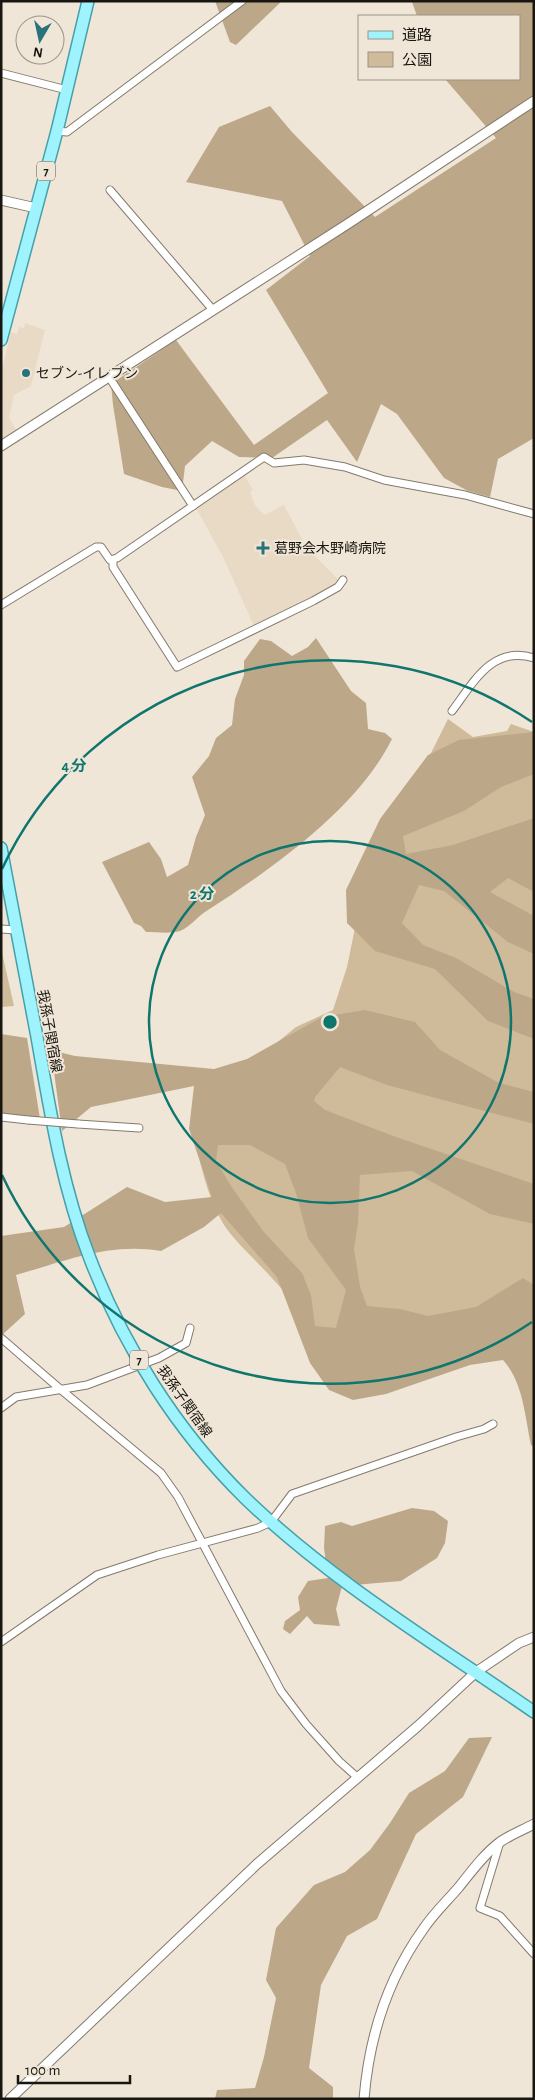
<svg xmlns="http://www.w3.org/2000/svg" width="535" height="2100" font-family="'Alegreya Sans','Noto Sans JP',sans-serif">
  <style>
    .built { fill: #e9dac5 }
    .green { fill: #cfba9a }
    .forest { fill: #bca889; fill-rule: evenodd }
    .lines { fill: none; stroke-linecap: round; stroke-linejoin: round }
    .minor-casing { stroke: #837a6d; stroke-width: 9 }
    .tertiary-casing { stroke: #837a6d; stroke-width: 11 }
    .primary-casing { stroke: #45a0aa; stroke-width: 14 }
    .minor { stroke: #fff; stroke-width: 7 }
    .tertiary { stroke: #fff; stroke-width: 9 }
    .primary { stroke: #9ef3fd; stroke-width: 11 }
    .minor-bridge-casing { stroke: #837a6d; stroke-width: 9; stroke-linecap: butt }
    .minor-bridge { stroke: #fff; stroke-width: 7 }
    .ring { fill: none; stroke: #0f766e; stroke-width: 2.5 }
    .poi-dot { fill: #29727b; stroke: #f0e6d7; stroke-width: 2 }
    .labels { text-anchor: middle; stroke-width: 4; stroke-linejoin: round; paint-order: stroke }
    .shield { fill: #f0e6d7; stroke: #5a544c; stroke-width: 1 }
    .shield-label { font-size: 12px; font-weight: bold; fill: #191611 }
    .poi-label { font-size: 14px; fill: #191611; stroke: #f0e6d7; text-anchor: start }
    .street-label { font-size: 14px; fill: #191611; stroke: #f0e6d7 }
    .centre { fill: #0f766e; stroke: #f0e6d7; stroke-width: 2.5 }
    .ring-label { font-size: 15px; text-anchor: middle; font-weight: bold; fill: #0f766e; stroke: #f0e6d7; stroke-width: 4; stroke-linejoin: round; paint-order: stroke }
  </style>
  <rect width="100%" height="100%" fill="#f0e6d7"/>
  <g class="built">
    <polygon points="25,323 45,330 31,386 14,395 9,418 17,431 1,440 1,373 11,332 17,334 19,327 24,328"/>
    <polygon points="244,475 253,490 250,492 255,505 264,515 284,505 303,541 314,555 338,579 338,582 328,589 255,628 223,557 196,508"/>
  </g>
  <g class="green">
    <path d="M448,719L473,737L507,731L511,724L534,732V1320L325,1344C307,1321 290,1297 270,1276C255,1259 237,1244 224,1225C210,1202 203,1175 197,1149L269,1049L296,1027L333,1010L347,967L355,928L415,785Z"/>
    <polygon points="1,948 14,1006 1,1007"/>
  </g>
  <g class="forest">
    <polygon points="215,1 282,1 236,45 230,42"/>
    <polygon points="534,1 534,438 498,459 490,497 468,491 444,478 397,414 381,404 357,462 327,420 272,458 239,457 212,441 185,466 182,491 162,487 124,474 113,405 111,384 176,340 254,445 328,393 266,290 310,256 282,201 186,182 219,127 270,106 292,132 375,217 496,138 445,79 519,79 519,16 417,16 412,2"/>
    <path d="M316,638L351,691L366,703L368,729L385,733L392,739C358,808 272,869 208,910C199,915 190,927 180,931C171,934 156,932 146,932L141,926L134,923L102,862L149,842L161,859L167,877L188,865L196,837L205,815L192,777L209,756L216,738L232,725L235,699L244,675V661L260,639L271,641L292,656L308,647Z"/>
    <polygon points="534,732 534,774 501,787 464,811 403,836 406,854 453,845 534,818 534,892 508,878 490,892 534,916 534,954 508,942 444,891 419,885 402,923 423,945 456,958 514,992 534,999 534,1039 488,1021 435,969 375,951 347,923 346,890 380,819 428,755 459,740"/>
    <path d="M365,1010L415,1022L440,1050L499,1083L534,1092V1124L387,1085L340,1067L315,1097L314,1101L325,1110L396,1137L534,1184V1224L490,1214L412,1171L360,1175L358,1223L354,1249L360,1287L367,1306L400,1309L428,1316L476,1307L523,1278L534,1285V1447L531,1445C525,1416 523,1382 503,1360L470,1365L386,1394L353,1400L329,1390L310,1363L277,1277L221,1213L204,1227L161,1251C110,1242 65,1261 16,1275L25,1314L1,1336V1236L64,1227L127,1187L165,1202L212,1197L189,1129L194,1086L91,1107L62,1131L51,1050L75,1056L214,1069L247,1059L322,1017ZM218,1145H250L285,1164L296,1193L308,1238L346,1290L336,1328L315,1326L311,1295L302,1273L263,1231L231,1186L216,1161Z"/>
    <polygon points="1,1034 27,1038 40,1119 1,1117"/>
    <polygon points="412,1508 434,1511 448,1521 445,1543 437,1558 401,1581 342,1586 336,1609 340,1626 314,1624 307,1616 290,1634 283,1629 285,1621 300,1610 298,1597 308,1581 328,1578 324,1548 325,1526 341,1522 352,1526"/>
    <polygon points="492,1737 463,1797 416,1834 377,1919 347,1936 321,1985 309,2068 333,2087 333,2099 215,2099 217,2090 255,2088 264,2057 276,1998 266,1980 276,1928 314,1885 345,1872 370,1850 390,1823 409,1793 445,1771 469,1738"/>
  </g>
  <g class="lines">
    <g class="minor-casing">
      <g id="minor">
        <polyline points="1,73 67,90"/>
        <polyline points="57,131 67,132 242,1"/>
        <polyline points="110,190 213,310"/>
        <polyline points="109,377 193,506"/>
        <polyline points="113,560 113,567 177,667 313,601 338,587 343,580"/>
        <polyline points="1,605 96,547 101,547 110,560 117,558 264,457 274,463 304,460 345,467 384,480 465,495 534,514"/>
        <path d="M452,711C474,682 492,645 534,658"/>
        <polyline points="1,929 16,930"/>
        <polyline points="1,1117 28,1120"/>
        <polyline points="78,1124 139,1128"/>
        <polyline points="1,1338 59,1388 161,1473 178,1497 281,1691 306,1724 339,1761 357,1777"/>
        <polyline points="1,1408 16,1397 87,1385 159,1358 186,1343 190,1328"/>
        <polyline points="1,1642 97,1575 158,1555 258,1528 271,1522 292,1494 456,1437 484,1429 493,1424"/>
        <polyline points="500,1842 480,1908 500,1916 534,1954"/>
      </g>
    </g>
    <g class="tertiary-casing">
      <g id="tertiary">
        <polyline points="1,200 36,208"/>
        <polyline points="1,446 346,225 534,101"/>
        <polyline points="10,2099 257,1864 418,1726 476,1672 519,1643 534,1637"/>
        <path d="M364,2099C369,2038 388,1978 424,1928C434,1913 447,1901 459,1887C471,1872 484,1854 500,1842C510,1835 523,1830 534,1824"/>
      </g>
    </g>
    <g class="primary-casing">
      <g id="primary">
        <polyline points="1,340 57,131 88,1"/>
        <path d="M1,848C13,911 25,974 37,1037C50,1111 62,1186 89,1256C123,1346 177,1431 245,1498C331,1581 436,1644 534,1712"/>
      </g>
    </g>
    <use href="#minor" class="minor"/>
    <use href="#tertiary" class="tertiary"/>
    <use href="#primary" class="primary"/>
    <g class="minor-bridge-casing">
      <polyline id="minor-bridge" points="28,1120 78,1124"/>
    </g>
    <use href="#minor-bridge" class="minor-bridge"/>
  </g>
  <g class="ring">
    <circle cx="330" cy="1022" r="181"/>
    <path d="M532 1322A362 362 0 0 1 2 1175M2 869A362 362 0 0 1 532 722"/>
  </g>
  <g class="poi-dot">
    <circle cx="26" cy="373" r="5"/>
    <path d="M260.5 540.5h5v5h5v5h-5v5h-5v-5h-5v-5h5z"/>
  </g>
  <g class="labels">
    <g class="shield">
      <rect x="37" y="161.5" width="18" height="19" rx="4"/>
      <rect x="130" y="1350.5" width="18" height="19" rx="4"/>
    </g>
    <g class="shield-label">
      <text x="46" y="175">7</text>
      <text x="139" y="1364">7</text>
    </g>
    <g class="poi-label">
      <text x="36" y="378">セブン-イレブン</text>
      <text x="274" y="553">葛野会木野崎病院</text>
    </g>
    <g class="street-label">
      <text transform="translate(50 1031) rotate(80)" y="5">我孫子関宿線</text>
      <text transform="translate(185 1401) rotate(55)" y="5">我孫子関宿線</text>
    </g>
  </g>
  <circle cx="330" cy="1022" r="8" class="centre"/>
  <g class="ring-label">
    <text x="74" y="771">4 分</text>
    <text x="202" y="899">2 分</text>
  </g>
  <rect width="535" height="2100" fill="none" stroke="#191611" stroke-width="5"/>
  <rect x="358" y="15" width="162" height="65" fill="#f0e6d7" stroke="#9a9388"/>
  <rect x="368" y="31" width="25" height="8" fill="#9ef3fd" stroke="#9a9388"/>
  <text x="402" y="40" font-size="15" fill="#191611">道路</text>
  <rect x="368" y="52" width="25" height="15" fill="#cfba9a" stroke="#9a9388"/>
  <text x="402" y="65" font-size="15" fill="#191611">公園</text>
  <g transform="translate(40 40) rotate(189)"><circle r="24" fill="#f0e6d7" stroke="#9a9388"/>
  <path d="M0-4L9 19L0 12L-9 19Z" fill="#29727b"/>
  <text y="-8" font-size="14" font-weight="bold" text-anchor="middle" fill="#191611">N</text>
  </g>
  <path d="M18 2075v8h112v-8" fill="none" stroke="#191611" stroke-width="2.5"/>
  <text x="25" y="2075" font-size="15" fill="#191611" stroke="#f0e6d7" stroke-width="4" paint-order="stroke">100 m</text>
</svg>
